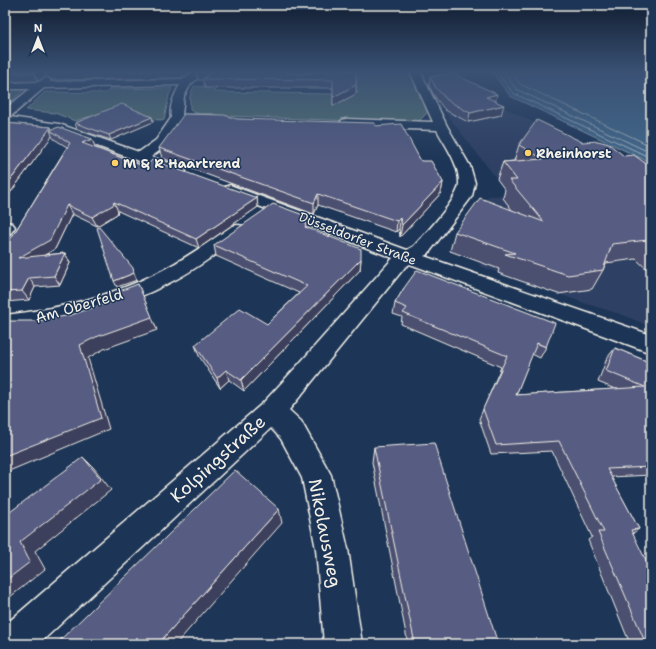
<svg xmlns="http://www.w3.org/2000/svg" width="656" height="649" font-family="'Shantell Sans',sans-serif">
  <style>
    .built { fill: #2e4164 }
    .green { fill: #557371; stroke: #a4b2ac }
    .water { fill: #43678a; stroke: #8a9eb0 }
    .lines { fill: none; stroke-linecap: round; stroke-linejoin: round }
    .shore { stroke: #adbac2; stroke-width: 1 }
    .minor-casing { stroke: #f4f1e8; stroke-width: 3 }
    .minor { fill: #1d3557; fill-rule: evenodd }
    .wall { fill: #4b4f70; stroke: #f4f1e8 }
    .shaded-wall { fill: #3d405b; stroke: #f4f1e8 }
    .building { fill: #575c82; stroke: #f4f1e8 }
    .poi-dot { fill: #ffd166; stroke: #1d3557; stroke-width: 1.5 }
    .labels { text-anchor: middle; stroke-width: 3; stroke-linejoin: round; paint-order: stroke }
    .far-poi-label { font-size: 13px; font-weight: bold; fill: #f4f1e8; stroke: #1d3557; text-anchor: start }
    .far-street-label { font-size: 13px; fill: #f4f1e8; stroke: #1d3557 }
    .street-label { font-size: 15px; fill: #f4f1e8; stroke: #1d3557 }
    .near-street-label { font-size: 18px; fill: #f4f1e8; stroke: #1d3557 }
  </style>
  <rect width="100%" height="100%" fill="#1d3557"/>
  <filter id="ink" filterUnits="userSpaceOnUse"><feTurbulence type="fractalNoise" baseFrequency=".025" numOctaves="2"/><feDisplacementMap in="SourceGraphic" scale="8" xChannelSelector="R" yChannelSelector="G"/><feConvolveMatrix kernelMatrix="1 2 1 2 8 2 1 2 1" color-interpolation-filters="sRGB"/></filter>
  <g filter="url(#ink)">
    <polygon class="built" points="434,73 651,181 651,327 623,315 587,304 479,266 481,262 450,251 474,217 480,204 489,196 509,195 436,100 422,74"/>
    <g class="green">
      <polygon points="359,71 409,71 429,111 418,122 407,123 200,115 190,110 190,96 194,86 217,88 213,92 332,94 351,96 359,92 351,90 349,73 357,73"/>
      <polygon points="5,87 23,89 22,90 24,90 5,106"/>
      <polygon points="172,88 169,95 164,120 88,117 75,121 55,113 26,110 45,92 106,93 110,89"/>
    </g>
    <polygon class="water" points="491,71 651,71 651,163 510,96"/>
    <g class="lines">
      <g class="shore">
        <polyline points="496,71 513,93 651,158"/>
        <polyline points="503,71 516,89 651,153"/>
        <polyline points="510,71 520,84 651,146"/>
      </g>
      <g class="minor-casing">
        <g id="minor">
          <path d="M194,71H206L191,84L184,96L182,115H212L216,116L218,119L216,122L212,123L181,122L166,146L151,157L184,168L186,171L184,174L179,175L174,174L53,130L5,124V109L30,89H5V83L38,82L46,78L50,79V82L184,79ZM180,85C174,95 169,106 171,118L156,140L139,152L59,124L10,117L44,88Z"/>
          <path d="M410,71H420L447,126L470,166L475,183L472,196L470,199L428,254L424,256L651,335V353L410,264L405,267L289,410L301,421L331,475L348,549L362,644H324L316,549L302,478L281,439L271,428L39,644H5V625L263,403L299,364L393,258L225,193L222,190L225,187L230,185L235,187L407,250L414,246C426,233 458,199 459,184C460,165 445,145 437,130L346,127L342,126L340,123L342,120L346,119L433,122Z"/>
          <polygon points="5,222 12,223 15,227 11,233 5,234"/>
          <path d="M238,225L244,226L247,230L244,234C220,251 197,269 171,282C119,310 62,324 5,331V315C58,309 109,297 157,273C183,260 208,243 232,226Z"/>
        </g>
      </g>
      <use href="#minor" class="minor"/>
    </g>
    <g class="wall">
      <polygon points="5,71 191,71 183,78 52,80 50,78 46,77 38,81 5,82"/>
      <polygon points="303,71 356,71 356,94 333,106 333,88 205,88 203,80 198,80 196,72 286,72 300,74 316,72"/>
      <polygon points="430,77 496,101 501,115 468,122 445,110 435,97 429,86"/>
      <polygon points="152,117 153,122 111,140 77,129 75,123"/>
      <polygon points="237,119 375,126 421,161 443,182 441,193 400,237 399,229 396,232 318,205 314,214 162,158 159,148"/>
      <polygon points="5,123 51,127 52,130 92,139 95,147 94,147 146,167 257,198 258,207 199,248 118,211 117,214 97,226 72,214 55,249 45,255 65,253 70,263 60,285 35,287 29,300 5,302 5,248 67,147 54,139 52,136 5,200"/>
      <polygon points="582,142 645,163 651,163 651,273 636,259 606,263 603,270 592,289 558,294 498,273 499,269 450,251 455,232 512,210 503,198 505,190 497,179 503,162 514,161 519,145"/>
      <polygon points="309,228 309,229 361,259 360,270 244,391 229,380 220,388 199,356 195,345 267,324 299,293 216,256 214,245"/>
      <polygon points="404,288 546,347 540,358 532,354 516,395 615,389 598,382 607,358 615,348 651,363 651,475 611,477 639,529 633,533 651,644 630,644 588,540 592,537 552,451 491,454 479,419 501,367 401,324 402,317 393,314 395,303"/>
      <polygon points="374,447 498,644 408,644 372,462"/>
    </g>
    <g class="shaded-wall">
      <polygon points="37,71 44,71 46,77 38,81 34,73"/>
      <polygon points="182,71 191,71 183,78"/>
      <polygon points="356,85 356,94 333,106 333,97"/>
      <polygon points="497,94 495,104 486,97"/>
      <polygon points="504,105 501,115 468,122 470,113"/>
      <polygon points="152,117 153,122 111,140 109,135"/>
      <polygon points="51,127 54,133 50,130 52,136 5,200 5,187"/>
      <polygon points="92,139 95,147 86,151 82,143"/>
      <polygon points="443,182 441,193 400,237 402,225"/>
      <polygon points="318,194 318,205 314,214 314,203"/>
      <polygon points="257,198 258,207 199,248 196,239"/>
      <polygon points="114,202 118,211 117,214 97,226 92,217"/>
      <polygon points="67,205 72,214 55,249 24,267 18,258"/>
      <polygon points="309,217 309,228 305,238 305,227"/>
      <polygon points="400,218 399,229 396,232 397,221"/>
      <polygon points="65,253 70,263 60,285 54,276"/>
      <polygon points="361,259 360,270 244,391 241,380"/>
      <polygon points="134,273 137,280 117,287 114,281"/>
      <polygon points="29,278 35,287 29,300 22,291"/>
      <polygon points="138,284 157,330 104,349 88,358 109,429 9,471 5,467 5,456 80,345"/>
      <polygon points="226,370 229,380 220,388 217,378"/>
      <polygon points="83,457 94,468 111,490 35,551 45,569 5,601 5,581 20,542"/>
      <polygon points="5,509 17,517 6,515 5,512"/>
      <polygon points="279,509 282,523 176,644 158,644"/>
    </g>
    <g class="building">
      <polygon points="5,71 37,71 34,73 5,73"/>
      <polygon points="48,71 98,71 48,72"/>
      <polygon points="197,71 283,71 286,72 300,74 319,72 320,71 356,71 356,85 333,97 333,80 203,79 212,72 196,72"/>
      <polygon points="452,73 497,94 486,97 504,105 470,113 447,100 436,88 430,77"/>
      <polygon points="122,104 152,117 109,135 75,123"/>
      <polygon points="184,114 224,115 237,119 375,123 375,126 401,124 421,161 431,161 443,182 402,225 400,218 397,221 318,194 314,203 159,148"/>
      <polygon points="537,120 582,142 598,141 609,144 624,156 634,155 645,163 651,163 651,242 648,240 612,244 603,270 568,275 505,254 515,253 455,232 480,198 544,222 509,180 517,180 503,162 543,159 519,145"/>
      <polygon points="5,123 51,127 5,187"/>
      <polygon points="59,127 92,139 82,143 146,167 152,160 257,198 196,239 114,202 113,205 92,217 67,205 50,240 18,258 65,253 54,276 29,278 22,291 5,292 5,248 70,143 50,130"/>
      <polygon points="273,204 309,217 305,227 361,249 361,259 241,380 226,370 217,378 195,345 240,308 267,324 307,286 214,245"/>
      <polygon points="99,227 133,268 134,273 114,281 97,228"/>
      <polygon points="417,270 555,323 546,347 537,343 516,395 645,387 606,371 615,348 651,363 651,467 607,469 639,529 631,530 651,571 651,644 646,644 598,532 604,532 559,441 496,445 483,409 507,356 403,313 407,308 395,303 404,288"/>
      <polygon points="138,284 152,317 96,337 80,345 101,418 5,456 5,321 38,321 71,315 119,299 117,292"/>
      <polygon points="434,443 498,644 415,644 374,447"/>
      <polygon points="83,457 101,479 20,542 30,562 5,581 5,512 6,515"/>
      <polygon points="235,470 279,509 158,644 56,644"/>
    </g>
  </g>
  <linearGradient id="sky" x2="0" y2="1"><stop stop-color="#101d30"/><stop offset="0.44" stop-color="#3a5174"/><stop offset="1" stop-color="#3a5174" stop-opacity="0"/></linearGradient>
  <rect width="656" height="162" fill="url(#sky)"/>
  <g class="poi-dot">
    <circle cx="528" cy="153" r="4"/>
    <circle cx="115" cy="163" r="4"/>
  </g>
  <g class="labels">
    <g class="far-poi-label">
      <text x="536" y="158">Rheinhorst</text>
      <text x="123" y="168">M &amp; R Haartrend</text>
    </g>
    <g class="far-street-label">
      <text transform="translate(358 238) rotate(21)" y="5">Düsseldorfer Straße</text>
    </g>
    <g class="street-label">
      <text transform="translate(79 306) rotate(-16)" y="5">Am Oberfeld</text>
    </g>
    <g class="near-street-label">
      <text transform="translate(218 459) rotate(-42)" y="6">Kolpingstraße</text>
      <text transform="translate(325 533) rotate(79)" y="6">Nikolausweg</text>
    </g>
  </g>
  <rect width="656" height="649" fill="none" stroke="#1d3557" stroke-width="20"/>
  <rect x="10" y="10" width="636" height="629" fill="none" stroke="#f4f1e8" stroke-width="1.5" filter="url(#ink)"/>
  <g transform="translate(38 38)" stroke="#1d3557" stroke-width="3" paint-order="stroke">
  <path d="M0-3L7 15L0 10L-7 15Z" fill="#f4f1e8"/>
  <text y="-6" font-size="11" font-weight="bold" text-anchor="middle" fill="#f4f1e8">N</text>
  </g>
</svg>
